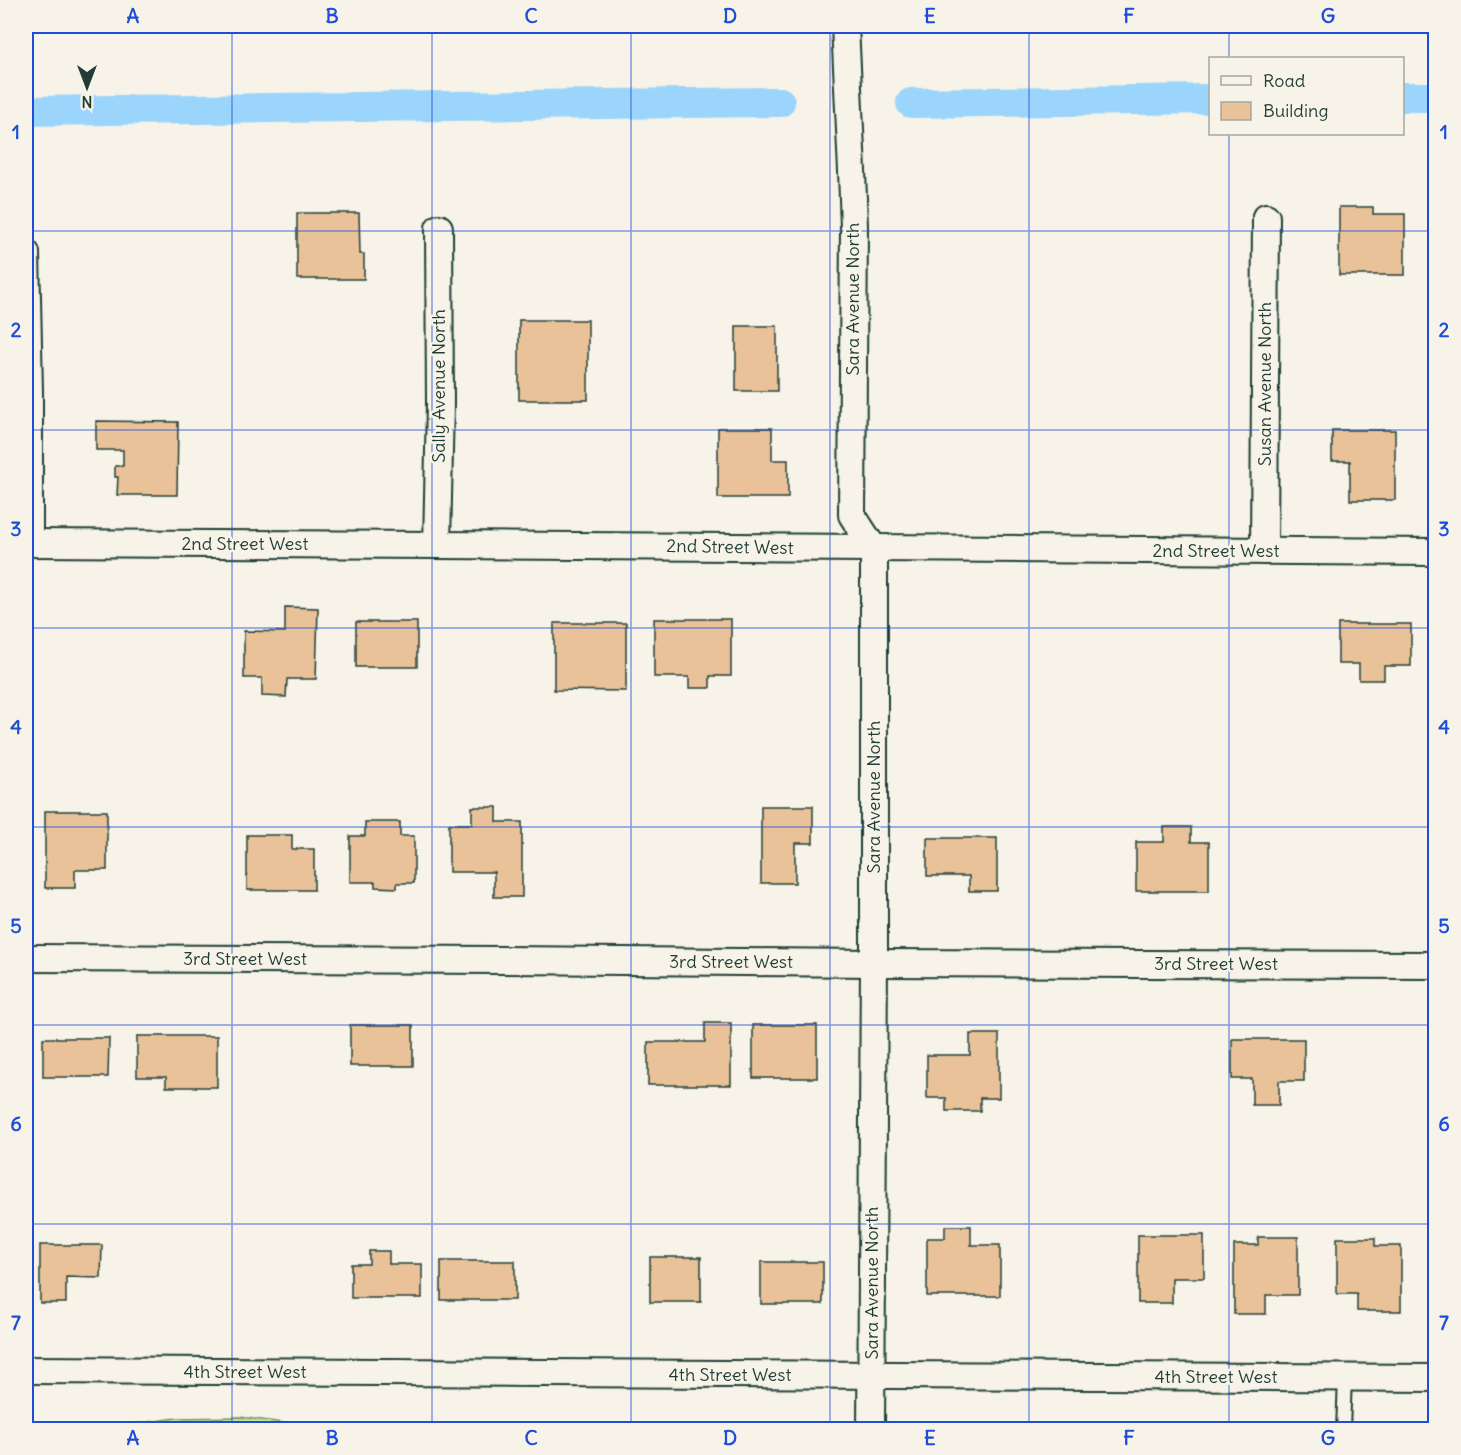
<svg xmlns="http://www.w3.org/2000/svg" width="1461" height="1455" font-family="Delius,sans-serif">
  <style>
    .green { fill: #c9e49a; stroke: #749067; stroke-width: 1.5 }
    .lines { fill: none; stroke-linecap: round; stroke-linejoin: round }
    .canal { stroke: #9bd5fb; stroke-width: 30 }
    .building { fill: #e9c299; stroke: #1f3d34; stroke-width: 1.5 }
    .service-casing { stroke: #1f3d34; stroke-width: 16 }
    .minor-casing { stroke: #1f3d34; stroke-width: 30 }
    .service { stroke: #f7f3e8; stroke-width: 12 }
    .minor { stroke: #f7f3e8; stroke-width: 26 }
    .grid { fill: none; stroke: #1d4ed8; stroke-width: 1.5; stroke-opacity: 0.55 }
    .labels { text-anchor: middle; stroke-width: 5; stroke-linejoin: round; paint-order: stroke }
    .street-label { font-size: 18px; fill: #1f3d34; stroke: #f7f3e8 }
    .neatline { fill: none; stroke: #1d4ed8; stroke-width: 2 }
    .grid-label { font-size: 20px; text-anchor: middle; font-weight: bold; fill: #1d4ed8 }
  </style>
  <rect width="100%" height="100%" fill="#f7f3e8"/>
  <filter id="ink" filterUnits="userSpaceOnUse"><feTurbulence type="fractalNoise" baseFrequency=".0167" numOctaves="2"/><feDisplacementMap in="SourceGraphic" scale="12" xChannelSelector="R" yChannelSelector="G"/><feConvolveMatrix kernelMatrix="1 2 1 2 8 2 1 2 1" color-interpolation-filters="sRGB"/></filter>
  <g filter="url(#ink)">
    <polygon class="green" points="240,1417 327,1429 98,1429 177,1418"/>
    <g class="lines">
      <g class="canal">
        <polyline points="1402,97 1436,97"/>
        <polyline points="911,103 1210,99"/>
        <polyline points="26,111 780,102"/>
      </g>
    </g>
    <g class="building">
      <polygon points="1339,207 1373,207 1373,214 1405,214 1405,275 1339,275"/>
      <polygon points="297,213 359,213 360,254 364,254 364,279 297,279"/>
      <rect x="519" y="320" width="69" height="80"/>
      <rect x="736" y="326" width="41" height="65"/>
      <polygon points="96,421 178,422 177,495 117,495 118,477 115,477 115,466 123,466 123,450 96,450"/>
      <polygon points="718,428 772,428 772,460 788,460 788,498 718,498"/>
      <polygon points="1332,430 1395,430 1395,500 1350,500 1350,461 1332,461"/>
      <polygon points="285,607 318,608 316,679 287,679 286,697 262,696 262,678 244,678 244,631 285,632"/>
      <polygon points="654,619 731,619 731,676 710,676 710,688 689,688 689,677 654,677"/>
      <rect x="356" y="622" width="61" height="45"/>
      <polygon points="554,623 626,623 626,691 554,690"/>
      <polygon points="1338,624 1411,624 1411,666 1384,666 1384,680 1359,680 1359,664 1338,664"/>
      <polygon points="761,806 813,806 813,843 795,843 795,883 761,883"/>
      <polygon points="472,807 497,807 497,822 522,822 522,897 494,897 494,872 449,872 449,824 472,824"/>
      <polygon points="45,811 107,811 107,870 75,870 75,888 45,888"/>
      <polygon points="365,822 400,822 400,836 414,836 414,883 397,883 397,888 375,887 375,882 350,882 350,836 365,836"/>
      <polygon points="1164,827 1191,827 1191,842 1209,842 1209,891 1136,891 1136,842 1164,842"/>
      <polygon points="247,835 292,835 292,849 314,849 314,890 247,890"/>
      <polygon points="927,838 997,838 997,891 969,891 969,876 927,876"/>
      <polygon points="705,1023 731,1023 731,1085 648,1085 648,1042 705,1042"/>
      <rect x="350" y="1025" width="63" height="41"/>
      <rect x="753" y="1025" width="64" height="53"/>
      <polygon points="970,1034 999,1034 999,1098 980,1098 980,1111 946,1111 946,1098 927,1098 927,1055 970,1055"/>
      <polygon points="137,1036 217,1036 217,1087 166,1087 166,1077 137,1077"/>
      <polygon points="43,1038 109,1038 108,1077 43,1077"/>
      <polygon points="1232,1039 1304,1039 1304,1081 1279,1081 1279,1105 1252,1105 1252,1079 1232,1079"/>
      <polygon points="945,1226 971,1226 971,1245 1000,1245 1000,1296 927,1296 927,1238 945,1238"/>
      <polygon points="1138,1235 1204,1235 1204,1278 1172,1278 1172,1303 1138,1303"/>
      <polygon points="1258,1237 1298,1237 1298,1295 1266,1295 1266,1314 1234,1314 1234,1245 1258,1245"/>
      <polygon points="1337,1238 1375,1238 1375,1246 1401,1246 1401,1311 1357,1311 1357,1294 1337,1294"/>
      <polygon points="40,1245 102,1245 101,1278 66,1277 66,1303 40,1303"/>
      <polygon points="369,1251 389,1251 389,1264 422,1264 422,1298 351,1298 351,1264 369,1264"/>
      <rect x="650" y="1257" width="51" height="45"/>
      <rect x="441" y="1261" width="74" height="39"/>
      <rect x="761" y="1262" width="62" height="42"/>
    </g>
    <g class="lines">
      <g class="service-casing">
        <polyline id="service" points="1343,1430 1345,1378"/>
      </g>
      <g class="minor-casing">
        <g id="minor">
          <polyline points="845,26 852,171 854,227 852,515 874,549 874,963 871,1430"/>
          <polyline points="26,253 29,391 29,543"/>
          <polyline points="26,543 437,545 1436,552"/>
          <polyline points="437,545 440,403 439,228"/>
          <polyline points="1264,551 1266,217"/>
          <polyline points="26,958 505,960 874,963 1436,965"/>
          <polyline points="26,1370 1436,1378"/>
        </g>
      </g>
      <use href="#service" class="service"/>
      <use href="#minor" class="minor"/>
    </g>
  </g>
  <path class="grid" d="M232,26V1430M432,26V1430M631,26V1430M830,26V1430M1029,26V1430M1229,26V58M1229,134V1430M26,231H1436M26,430H1436M26,628H1436M26,827H1436M26,1025H1436M26,1224H1436"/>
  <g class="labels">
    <g class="street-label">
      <text transform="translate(853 299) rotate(-90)" y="6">Sara Avenue North</text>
      <text transform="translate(1265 384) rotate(-90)" y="6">Susan Avenue North</text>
      <text transform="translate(439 386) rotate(-90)" y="6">Sally Avenue North</text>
      <text x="245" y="550">2nd Street West</text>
      <text transform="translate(730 547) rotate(1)" y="6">2nd Street West</text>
      <text x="1216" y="557">2nd Street West</text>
      <text transform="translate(874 797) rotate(-90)" y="6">Sara Avenue North</text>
      <text x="245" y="965">3rd Street West</text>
      <text x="731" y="968">3rd Street West</text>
      <text x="1216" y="970">3rd Street West</text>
      <text transform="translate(872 1283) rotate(-90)" y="6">Sara Avenue North</text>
      <text x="245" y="1378">4th Street West</text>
      <text x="730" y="1381">4th Street West</text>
      <text x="1216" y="1383">4th Street West</text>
    </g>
  </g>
  <rect width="1461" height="1455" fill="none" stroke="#f7f3e8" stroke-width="66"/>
  <rect x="1209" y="57" width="195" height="78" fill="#f7f3e8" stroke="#a1aaa0" stroke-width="1.5"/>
  <rect x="1221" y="76" width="30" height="9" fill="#f7f3e8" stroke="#a1aaa0" stroke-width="1.5"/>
  <text x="1263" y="87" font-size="18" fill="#1f3d34">Road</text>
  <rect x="1221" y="102" width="30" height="18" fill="#e9c299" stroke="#a1aaa0" stroke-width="1.5"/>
  <text x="1263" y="117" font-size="18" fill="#1f3d34">Building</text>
  <g transform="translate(87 87) rotate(180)" stroke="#f7f3e8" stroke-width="4.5" paint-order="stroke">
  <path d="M0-4.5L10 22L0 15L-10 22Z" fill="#1f3d34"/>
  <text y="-9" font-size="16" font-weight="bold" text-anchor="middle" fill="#1f3d34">N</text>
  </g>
  <rect x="33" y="33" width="1395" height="1389" class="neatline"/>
  <g class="grid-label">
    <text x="133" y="23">A</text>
    <text x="332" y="23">B</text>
    <text x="531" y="23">C</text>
    <text x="730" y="23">D</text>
    <text x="930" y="23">E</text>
    <text x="1129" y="23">F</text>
    <text x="1328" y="23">G</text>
    <text x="16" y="139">1</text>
    <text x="1444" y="139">1</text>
    <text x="16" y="337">2</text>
    <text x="1444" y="337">2</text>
    <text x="16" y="536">3</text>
    <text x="1444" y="536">3</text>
    <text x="16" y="734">4</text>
    <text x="1444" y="734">4</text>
    <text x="16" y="933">5</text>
    <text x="1444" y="933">5</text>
    <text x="16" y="1131">6</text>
    <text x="1444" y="1131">6</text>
    <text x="16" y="1330">7</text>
    <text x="1444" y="1330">7</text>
    <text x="133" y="1445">A</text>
    <text x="332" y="1445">B</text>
    <text x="531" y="1445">C</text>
    <text x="730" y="1445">D</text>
    <text x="930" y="1445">E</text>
    <text x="1129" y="1445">F</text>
    <text x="1328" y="1445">G</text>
  </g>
</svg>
